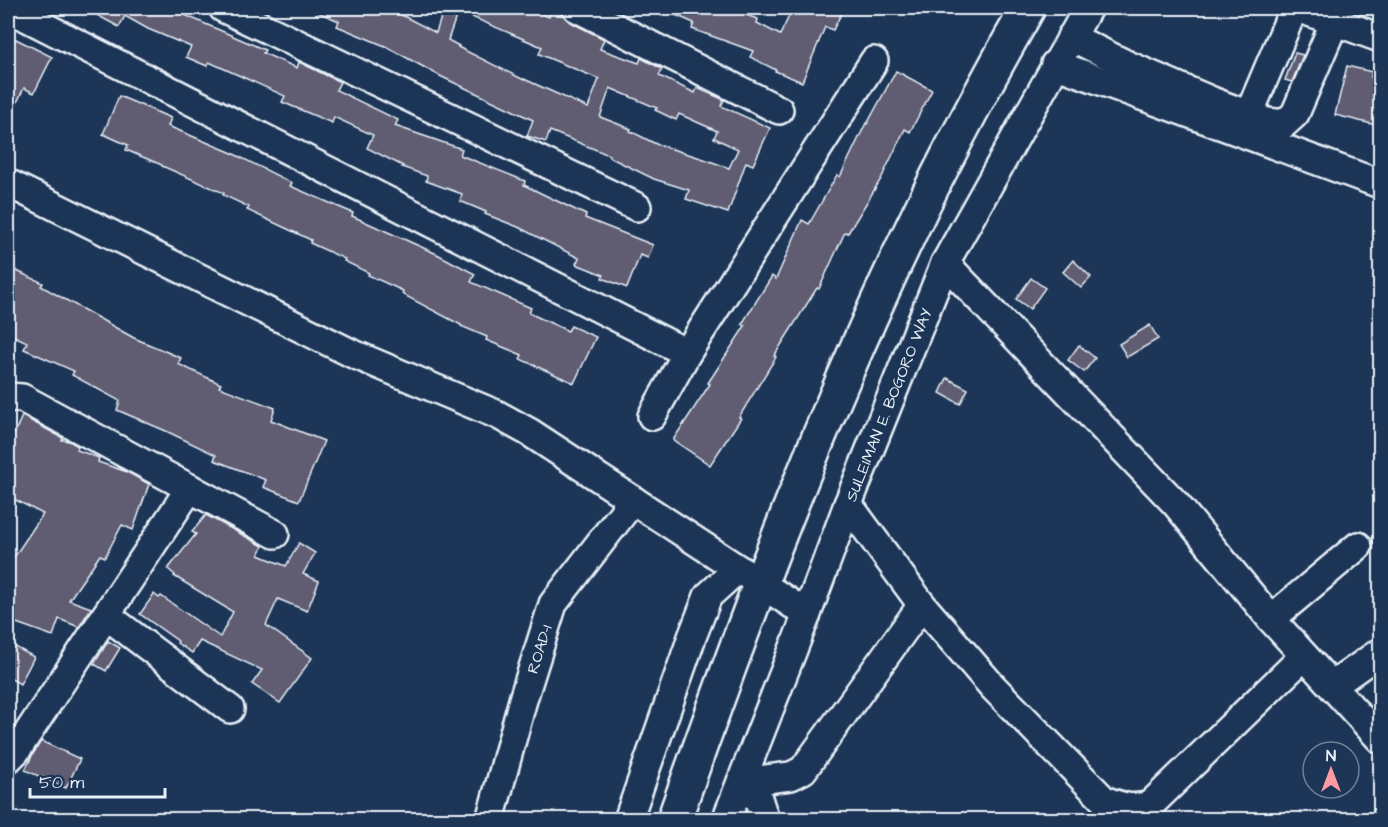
<svg xmlns="http://www.w3.org/2000/svg" width="1388" height="827" font-family="'Architects Daughter',sans-serif">
  <style>
    .building { fill: #615c72; stroke: #e8f1f8; stroke-width: 1.5; fill-rule: evenodd }
    .lines { fill: none; stroke-linecap: round; stroke-linejoin: round }
    .minor-casing { stroke: #e8f1f8; stroke-width: 32 }
    .major-casing { stroke: #e8f1f8; stroke-width: 38 }
    .minor { stroke: #1d3557; stroke-width: 27 }
    .major { stroke: #1d3557; stroke-width: 33 }
    .labels { text-anchor: middle; stroke-width: 4.5; stroke-linejoin: round; paint-order: stroke }
    .street-label { font-size: 16px; fill: #e8f1f8; stroke: #1d3557 }
  </style>
  <rect width="100%" height="100%" fill="#1d3557"/>
  <filter id="ink" filterUnits="userSpaceOnUse"><feTurbulence type="fractalNoise" baseFrequency=".0167" numOctaves="2"/><feDisplacementMap in="SourceGraphic" scale="12" xChannelSelector="R" yChannelSelector="G"/><feConvolveMatrix kernelMatrix="1 2 1 2 8 2 1 2 1" color-interpolation-filters="sRGB"/></filter>
  <g filter="url(#ink)">
    <g class="building">
      <polygon points="84,8 169,8 265,50 263,53 297,68 299,62 340,82 336,90 398,120 395,126 462,149 460,155 525,181 524,185 586,215 585,218 653,245 648,258 640,255 627,288 602,278 604,275 576,264 579,258 518,227 485,214 486,212 460,201 462,194 426,181 427,176 402,167 403,166 367,148 373,135 334,117 332,123 282,102 285,96 209,62 207,66 186,57 191,47 148,29 125,16 119,27"/>
      <path d="M308,8H397L396,12L436,33L444,8H527L549,17L551,10L563,15L570,22L604,39L600,49L639,63L641,58L662,69L659,76L695,93L697,88L720,98L724,100L721,106L770,128L753,165L746,162L728,213L686,199L689,190L654,179L609,157V155L550,131L546,142L527,136L533,120L442,77L385,46L337,26L339,21ZM458,11L542,47L539,54L599,79L588,108L524,79V80L458,47L459,46L448,40ZM610,88L657,108L655,110L676,120L679,114L717,131L714,138L738,149L729,168L704,159L656,144L630,131L631,129L600,117Z"/>
      <polygon points="659,8 725,8 758,19 757,23 780,35 793,8 844,8 833,30 825,27 802,82 775,71 776,70 750,57 753,51 692,29 694,23"/>
      <polygon points="8,35 52,57 34,93 24,88 8,121"/>
      <polygon points="1295,53 1303,55 1292,82 1285,80"/>
      <polygon points="1347,66 1372,72 1371,77 1380,79 1380,126 1335,115"/>
      <polygon points="896,71 932,90 910,132 905,129 881,179 848,233 845,232 819,289 817,288 774,356 776,357 739,417 741,418 710,465 673,440 710,384 708,383 745,326 742,324 772,276 776,279 802,220 809,224 837,175 840,177 866,123 867,124"/>
      <polygon points="119,96 171,118 168,126 230,152 292,183 290,186 353,213 352,216 437,254 475,274 471,282 531,308 529,313 568,331 571,326 596,337 574,383 520,359 522,355 486,340 487,337 461,326 461,325 402,294 403,291 368,275 369,273 344,261 345,259 310,243 311,240 247,210 249,207 223,195 224,193 162,166 162,165 126,150 128,145 103,134"/>
      <polygon points="1073,260 1091,277 1081,288 1063,272"/>
      <polygon points="8,267 43,283 41,286 134,338 181,358 178,364 221,384 219,387 275,408 271,420 324,441 299,501 263,487 266,480 214,460 216,455 166,431 117,410 120,401 72,375 74,371 24,349 27,342 8,333"/>
      <polygon points="1031,278 1045,288 1030,309 1016,299"/>
      <polygon points="1150,325 1158,339 1127,357 1119,344"/>
      <polygon points="1079,345 1095,358 1084,372 1068,360"/>
      <polygon points="947,378 968,389 960,404 940,393"/>
      <polygon points="22,416 63,438 62,440 69,441 78,446 77,450 99,458 98,462 127,472 149,484 133,530 122,525 105,557 100,555 69,600 91,608 90,610 79,627 59,619 53,636 8,620 8,566 43,514 8,496 8,448"/>
      <polygon points="206,515 263,546 259,555 286,566 299,543 315,553 303,574 319,581 307,611 278,599 266,625 312,658 280,703 252,684 262,670 200,641 192,653 177,643 178,641 140,614 154,594 159,598 161,596 220,637 233,612 174,576 175,575 168,569 196,534 192,532"/>
      <polygon points="108,641 120,648 106,671 94,664"/>
      <polygon points="8,643 34,657 20,684 8,677"/>
      <polygon points="41,741 80,759 66,788 25,770 33,754"/>
    </g>
    <g class="lines">
      <g class="minor-casing">
        <g id="minor">
          <polyline points="8,8 687,353"/>
          <polyline points="223,8 637,207"/>
          <polyline points="577,8 779,110"/>
          <polyline points="1298,8 1380,38"/>
          <polyline points="1071,37 1130,66 1212,101 1267,122 1284,124 1295,114 1335,21"/>
          <polyline points="1055,64 1380,184"/>
          <polyline points="1249,114 1294,8"/>
          <polyline points="8,183 351,353 498,415 529,432 807,614"/>
          <polyline points="945,263 1176,504 1271,619 1380,739"/>
          <polyline points="8,397 22,398 275,534"/>
          <polyline points="652,416 687,353 874,61"/>
          <path d="M848,504L922,605L993,687L1104,800C1122,807 1132,810 1150,805L1304,656"/>
          <polyline points="106,615 230,709"/>
          <polyline points="1271,619 1358,546"/>
          <polyline points="1332,686 1380,652"/>
          <polyline points="8,759 16,751 190,488"/>
          <polyline points="752,780 765,820"/>
          <polyline points="741,782 791,776 803,770 922,605"/>
          <path id="s1" d="M490,820L524,696L553,604L633,500"/>
          <polyline points="628,820 692,637 708,596 730,576 740,570"/>
          <path id="s2" d="M726,820L807,614L848,504L945,263L1088,8"/>
        </g>
      </g>
      <g class="major-casing">
        <path id="major" d="M674,820C745,619 820,419 912,228C948,153 987,80 1028,8"/>
      </g>
      <use href="#minor" class="minor"/>
      <use href="#major" class="major"/>
    </g>
  </g>
  <g class="labels">
    <g class="street-label">
      <text dy="6" stroke="none"><textPath href="#s2" startOffset="446">SULEIMAN E. BOGORO WAY</textPath></text>
      <text dy="6" stroke="none"><textPath href="#s1" startOffset="178">ROAD-1</textPath></text>
    </g>
  </g>
  <rect width="1388" height="827" fill="none" stroke="#1d3557" stroke-width="30"/>
  <rect x="15" y="15" width="1358" height="797" fill="none" stroke="#e8f1f8" stroke-width="2" filter="url(#ink)"/>
  <g transform="translate(1331 770)"><circle r="28" fill="#1d3557" stroke="#6e8097" stroke-width="1.5"/>
  <path d="M0-4.5L10 22L0 15L-10 22Z" fill="#ff9aa2"/>
  <text y="-9" font-size="16" font-weight="bold" text-anchor="middle" fill="#e8f1f8">N</text>
  </g>
  <path d="M30 788v9h135v-9" fill="none" stroke="#e8f1f8" stroke-width="3"/>
  <text x="39" y="788" font-size="18" fill="#e8f1f8" stroke="#1d3557" stroke-width="4.5" paint-order="stroke">50 m</text>
</svg>
